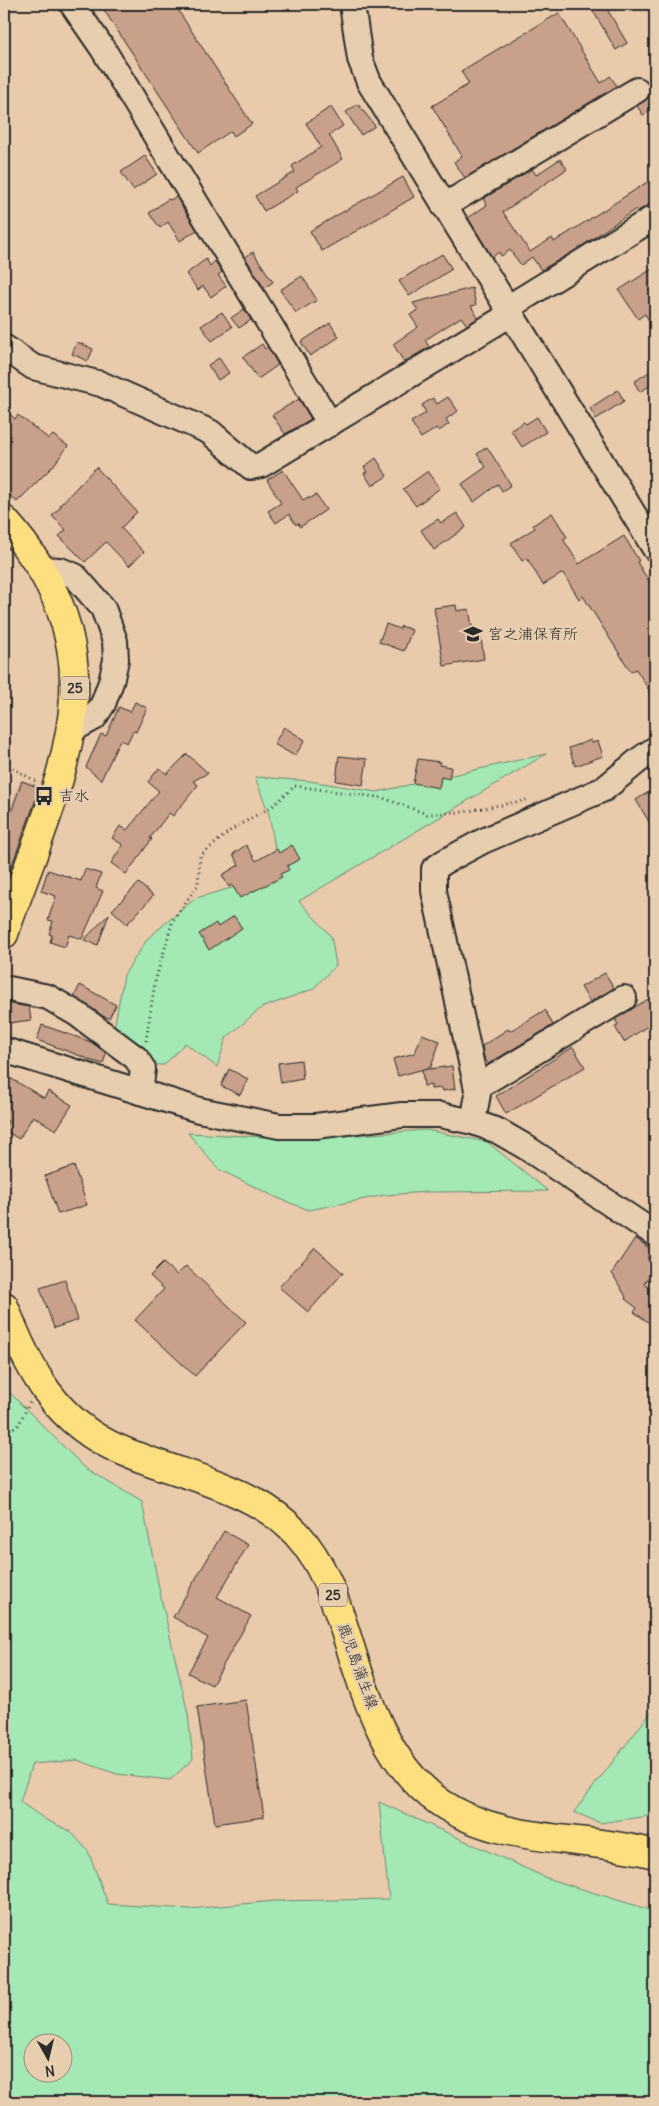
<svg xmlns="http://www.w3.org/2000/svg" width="659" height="2106" font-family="Delius,'Klee One',sans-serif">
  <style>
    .built { fill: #dbbb9f }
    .green { fill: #a4e9b5; stroke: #688a70; fill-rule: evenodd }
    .building { fill: #c9a18a; stroke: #2b2b2b }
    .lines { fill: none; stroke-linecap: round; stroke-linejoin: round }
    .minor-casing { stroke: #2b2b2b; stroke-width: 28 }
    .major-casing { stroke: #2b2b2b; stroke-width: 31 }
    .path { stroke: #2b2b2b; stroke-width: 3; stroke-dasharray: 1 4; stroke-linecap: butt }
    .minor { stroke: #e6ceaf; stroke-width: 24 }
    .major { stroke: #fddf80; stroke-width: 28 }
    .labels { text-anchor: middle; stroke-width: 5; stroke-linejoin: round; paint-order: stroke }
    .shield { fill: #e6ceaf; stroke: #635c53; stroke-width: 1 }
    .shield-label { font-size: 14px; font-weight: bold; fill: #2b2b2b }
    .poi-label { font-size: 15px; fill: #2b2b2b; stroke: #e6ceaf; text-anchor: start }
    .street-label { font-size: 15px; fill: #2b2b2b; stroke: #e6ceaf }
  </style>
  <rect width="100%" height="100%" fill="#e9caab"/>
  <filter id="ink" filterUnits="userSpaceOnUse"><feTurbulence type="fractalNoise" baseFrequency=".02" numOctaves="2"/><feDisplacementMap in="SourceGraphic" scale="10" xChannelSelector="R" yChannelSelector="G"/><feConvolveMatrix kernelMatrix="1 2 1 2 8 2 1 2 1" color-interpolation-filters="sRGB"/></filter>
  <g filter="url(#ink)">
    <polygon class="built" points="20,779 44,787 4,895 4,822"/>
    <g class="green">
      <polygon points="546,754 299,901 331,936 336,965 313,989 261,1008 226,1038 217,1067 185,1043 164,1065 127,1065 111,1045 124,975 148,938 196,898 249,883 278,865 269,814 255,777 309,781 377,792"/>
      <polygon points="426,1130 487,1142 548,1191 426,1192 385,1195 309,1210 280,1199 218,1169 188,1133 303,1139"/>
      <path d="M4,1387L84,1467L142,1502L160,1593L188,1714L193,1759L170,1780L117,1774L77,1760L32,1764L20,1802L46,1820L70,1831L88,1851L108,1904L189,1909L274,1901L389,1899L379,1802L549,1879L647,1909L655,1917V2102H4ZM32,2044H62V2074H32Z"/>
      <polygon points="655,1707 655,1815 600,1823 574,1812"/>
    </g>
    <g class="building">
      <polygon points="100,4 174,4 252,124 234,136 231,131 198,153"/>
      <polygon points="589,4 604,4 627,43 616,50"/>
      <polygon points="559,13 601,83 610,76 617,86 465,178 454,162 462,156 432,106 469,84 461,71"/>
      <polygon points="655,91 655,107 643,115 637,106"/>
      <polygon points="358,104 375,126 361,135 346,112"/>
      <polygon points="331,107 343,126 329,135 343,159 296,187 298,191 264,211 255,196 295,172 292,166 321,147 306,123"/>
      <polygon points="145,156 157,174 133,190 121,172"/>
      <polygon points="560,159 567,169 503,212 530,252 552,238 554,242 649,181 655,190 655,201 638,211 636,209 576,250 541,270 532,257 521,265 510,250 501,256 499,252 492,257 468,218 487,205 483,199 532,169 536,175"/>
      <polygon points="403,177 414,197 322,251 310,231"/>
      <polygon points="176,197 197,230 180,241 168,222 160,228 149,213 168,199 170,200"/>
      <polygon points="253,252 273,282 264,288 245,257"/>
      <polygon points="442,254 452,269 409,296 399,281"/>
      <polygon points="206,259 210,266 215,261 222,272 218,275 226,286 211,297 203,286 198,290 186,274"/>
      <polygon points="655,267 655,330 645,314 638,319 619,290"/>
      <polygon points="302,276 317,300 296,313 280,290"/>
      <polygon points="472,288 476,305 471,306 478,318 467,325 461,317 425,340 429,347 404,362 393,344 418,327 410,315 418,310 413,303"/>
      <polygon points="244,309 251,320 239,328 231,318"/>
      <polygon points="222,312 232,327 212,341 201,326"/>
      <polygon points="330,323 339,337 310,356 301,342"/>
      <polygon points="77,342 93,349 88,361 72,354"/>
      <polygon points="262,344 265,349 268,347 278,365 258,379 243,357"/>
      <polygon points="219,358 229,373 218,380 208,365"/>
      <polygon points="655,368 655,382 640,392 634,382"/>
      <polygon points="618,390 624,401 596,419 590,408"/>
      <polygon points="448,397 458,411 446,419 449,424 439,431 437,428 421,438 411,422 426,413 422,405 433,398 437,404"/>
      <polygon points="299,399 311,419 285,434 272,415"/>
      <polygon points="4,408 15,419 18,415 49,439 53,435 68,446 53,466 17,502 4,490"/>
      <polygon points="537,417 546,432 522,447 511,430 524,422 526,424"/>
      <polygon points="487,447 511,485 502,491 498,484 474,502 462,484 486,467 477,454"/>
      <polygon points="376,458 387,476 372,486 364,473 367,472 364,467"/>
      <polygon points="96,467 137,512 121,528 144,552 129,566 106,542 85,562 59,536 66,530 52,516 61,506 60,505"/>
      <polygon points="283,470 303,500 308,497 309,499 316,495 326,510 300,527 298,523 296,525 289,514 276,523 268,511 281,503 267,480"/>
      <polygon points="428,471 440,488 416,506 403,489"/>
      <polygon points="457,513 466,527 434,550 421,530 438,519 441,523"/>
      <polygon points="552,513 567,537 563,539 579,564 624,536 639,561 637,562 655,591 655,700 636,669 631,672 583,596 579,599 563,573 543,585 527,558 522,561 511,543 535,528 533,525"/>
      <polygon points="456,605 457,611 469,609 474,639 481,638 484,659 444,666 434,608"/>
      <polygon points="386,624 400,629 401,626 412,630 404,651 379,642"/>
      <polygon points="135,702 147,708 136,732 133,731 127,743 120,740 101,780 86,767 101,734 106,736 119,707 130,712"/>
      <polygon points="284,727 305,740 295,756 274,744"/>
      <polygon points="591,740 592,743 598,741 603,756 575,766 569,748"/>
      <polygon points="187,754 208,773 193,781 198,785 173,816 169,813 150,838 152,839 126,874 111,863 123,845 112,838 120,826 127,830 159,791 148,782 159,768 167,774"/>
      <polygon points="339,756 367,759 363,785 336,781"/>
      <polygon points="418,759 440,762 439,765 451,767 449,779 441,777 439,788 413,783"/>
      <polygon points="22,781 40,788 5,884 4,884 4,833"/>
      <polygon points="655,788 655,832 636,800"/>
      <polygon points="246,845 256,861 277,849 279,853 292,845 300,859 287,866 289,870 280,874 282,877 240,898 232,885 229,887 222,875 239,865 233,854"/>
      <polygon points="85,869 101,874 96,888 103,891 82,939 69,935 65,947 50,942 52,935 49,934 53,921 48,920 56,896 41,891 48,870 81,881"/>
      <polygon points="139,883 153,896 127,924 112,910"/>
      <polygon points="109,914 98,945 84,940"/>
      <polygon points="234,916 242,928 209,950 199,934 216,923 218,927"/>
      <polygon points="605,973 614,988 590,1002 581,987"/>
      <polygon points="80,985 116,1005 109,1018 103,1016 74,997"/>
      <polygon points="655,995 655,1021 624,1042 615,1027 618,1025 615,1019"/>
      <polygon points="6,1003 29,1007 31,1020 9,1023"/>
      <polygon points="545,1010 553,1025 488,1064 484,1057 482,1046 508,1029 510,1031"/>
      <polygon points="42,1025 91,1042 106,1053 103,1064 86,1059 86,1058 37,1040"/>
      <polygon points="422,1034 440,1041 431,1067 398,1076 393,1059 415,1053"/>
      <polygon points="573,1047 585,1067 506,1114 496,1096"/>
      <polygon points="301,1060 303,1079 281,1083 278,1063"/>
      <polygon points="452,1066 455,1089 443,1091 442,1088 431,1089 431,1085 424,1086 422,1070"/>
      <polygon points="229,1069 248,1079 240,1095 221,1086"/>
      <polygon points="10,1078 44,1098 48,1091 72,1105 56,1130 33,1116 19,1139 4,1130 8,1121 4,1118 4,1088"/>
      <polygon points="74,1166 87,1205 58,1214 45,1176"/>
      <polygon points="635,1238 652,1250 647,1258 655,1264 655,1268 644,1284 655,1292 655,1327 634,1312 637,1308 625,1299 626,1297 612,1273"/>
      <polygon points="315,1248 343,1273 308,1312 279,1287"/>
      <polygon points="163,1263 177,1275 186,1266 246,1322 195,1376 135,1320 164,1289 150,1276"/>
      <polygon points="65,1280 78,1320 54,1328 40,1288"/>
      <polygon points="224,1531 248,1545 217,1597 251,1616 212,1685 188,1673 208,1638 173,1617"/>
      <polygon points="246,1700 264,1817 215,1824 197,1707"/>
    </g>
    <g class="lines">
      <g class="minor-casing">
        <g id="minor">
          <polyline points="72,4 103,49 330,424"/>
          <polyline points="352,4 360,59 369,82 655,549"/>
          <polyline points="444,206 637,90"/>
          <polyline points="507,308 655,217"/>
          <polyline points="4,347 33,367 101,384 210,432 251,467 261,465 511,314"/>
          <polyline points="42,569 60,570 75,576 103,608 115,641 116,660 111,682 103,704 94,718 72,730"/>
          <polyline points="4,988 48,997 77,1014 136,1058 143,1069 140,1092"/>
          <polyline points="4,1050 199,1110 279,1126 316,1126 402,1115 440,1115 473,1122 498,1131 524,1146 655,1234"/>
          <polyline points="477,1087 624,998"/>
          <polyline points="473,1122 478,1094 434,891 434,869 444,862 483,841 604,789 639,760 655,749"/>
        </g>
      </g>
      <g class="major-casing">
        <g id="major">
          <path d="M4,520C132,662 56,781 4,934"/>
          <path d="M4,1306C28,1369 56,1424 123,1451C149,1462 176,1470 202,1479C236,1491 271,1506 297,1534C324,1564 335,1600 347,1637C366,1697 386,1766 441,1803C503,1845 585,1835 655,1854"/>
        </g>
      </g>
      <g class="path">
        <polyline points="4,763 37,782"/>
        <polyline points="146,1041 155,982 173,920 198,885 200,856 231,830 274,805 295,786 383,798 427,814 463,812 527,800"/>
        <polyline points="4,1431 18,1426 30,1402"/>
      </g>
      <use href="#minor" class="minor"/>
      <use href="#major" class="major"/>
    </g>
  </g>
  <defs>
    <g id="school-bare" transform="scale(1.5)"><path d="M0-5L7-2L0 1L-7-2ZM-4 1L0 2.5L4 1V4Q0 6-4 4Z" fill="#2b2b2b" stroke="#e6ceaf" stroke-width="2.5" paint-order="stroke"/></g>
    <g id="bus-bare" transform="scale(1.5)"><path d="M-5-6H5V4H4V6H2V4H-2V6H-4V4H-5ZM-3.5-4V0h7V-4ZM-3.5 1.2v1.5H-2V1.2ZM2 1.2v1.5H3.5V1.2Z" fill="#2b2b2b" stroke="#e6ceaf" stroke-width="2.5" paint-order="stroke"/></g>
  </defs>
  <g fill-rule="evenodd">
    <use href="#school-bare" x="473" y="634"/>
    <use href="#bus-bare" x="44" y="796"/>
  </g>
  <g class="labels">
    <g class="shield">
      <rect x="61" y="676.5" width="28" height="23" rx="4"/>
      <rect x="319" y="1583.5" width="28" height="23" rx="4"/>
    </g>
    <g class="shield-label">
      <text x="75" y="693">25</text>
      <text x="333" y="1600">25</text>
    </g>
    <g class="poi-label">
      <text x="488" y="639">宮之浦保育所</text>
      <text x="59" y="801">吉水</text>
    </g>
    <g class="street-label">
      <text transform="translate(358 1666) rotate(70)" y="5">鹿児島蒲生線</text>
    </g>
  </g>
  <rect width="659" height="2106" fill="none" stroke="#e6ceaf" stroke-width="20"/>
  <rect x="10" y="10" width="639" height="2086" fill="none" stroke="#2b2b2b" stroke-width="2" filter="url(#ink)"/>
  <g transform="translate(48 2058) rotate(172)"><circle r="24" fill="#e6ceaf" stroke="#9b8d7a"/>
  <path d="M0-4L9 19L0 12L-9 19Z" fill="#2b2b2b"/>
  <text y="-8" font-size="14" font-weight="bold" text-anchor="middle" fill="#2b2b2b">N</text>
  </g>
</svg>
